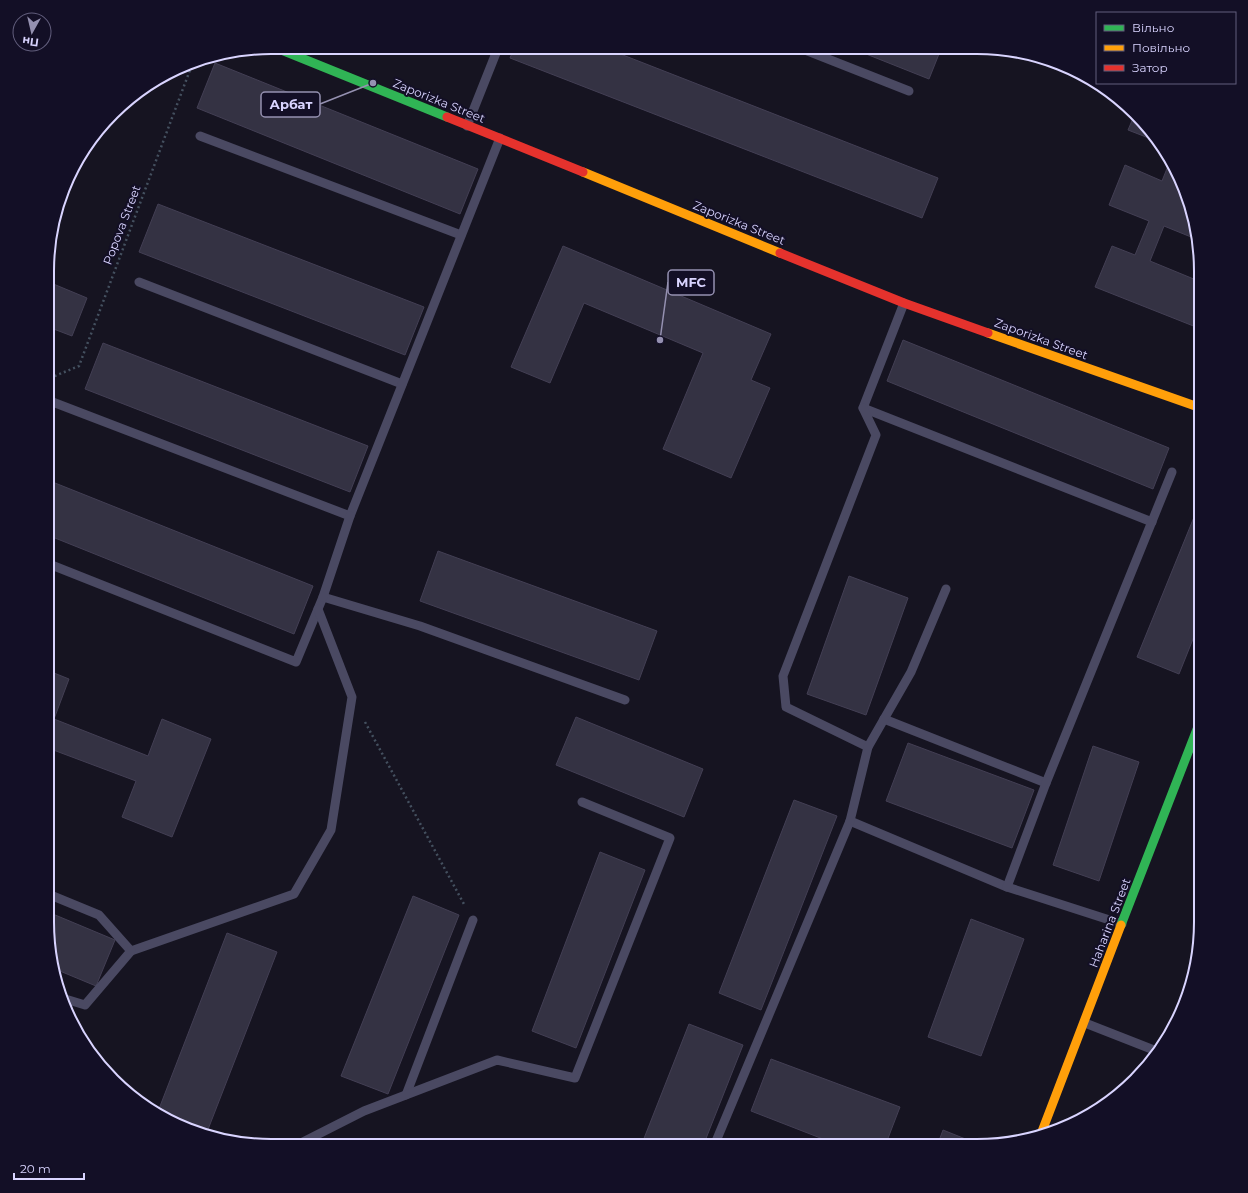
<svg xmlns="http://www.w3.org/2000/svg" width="1248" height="1193" font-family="Montserrat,sans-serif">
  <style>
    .building { fill: #343243; stroke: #433f54 }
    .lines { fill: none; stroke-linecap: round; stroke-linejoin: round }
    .path { stroke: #44505f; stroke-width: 2.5; stroke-dasharray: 2 3; stroke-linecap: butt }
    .lane { stroke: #4a4962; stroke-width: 9 }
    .fast { stroke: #30b455; stroke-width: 9 }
    .slow { stroke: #ff9f0a; stroke-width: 9 }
    .jam { stroke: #e5322d; stroke-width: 9 }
    .labels { text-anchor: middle; stroke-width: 4; stroke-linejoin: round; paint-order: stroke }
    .street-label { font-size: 12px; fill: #d9d4ff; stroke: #130f26 }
    .rim { fill: none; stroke: #d9d4ff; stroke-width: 2 }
    .leader { fill: none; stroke: #9591b1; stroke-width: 1.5 }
    .callout-dot { fill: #9591b1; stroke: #130f26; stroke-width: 1.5 }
    .callout { fill: #130f26; stroke: #9591b1; stroke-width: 1.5 }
    .callout-label { font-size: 13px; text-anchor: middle; font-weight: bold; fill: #d9d4ff }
  </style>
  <rect width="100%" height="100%" fill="#161421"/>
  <g class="building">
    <polygon points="396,47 412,47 410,53"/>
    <polygon points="514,48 605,48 938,178 922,218 510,58"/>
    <polygon points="851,48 941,49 929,79"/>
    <polygon points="215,63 478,169 460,214 197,108"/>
    <polygon points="1134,116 1155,134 1159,142 1128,130"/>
    <polygon points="1170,161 1182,182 1180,186 1185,188 1196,239 1164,226 1150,261 1201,282 1201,329 1095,287 1112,246 1135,255 1149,221 1109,205 1125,165 1162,181"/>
    <polygon points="158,204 424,307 405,355 139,252"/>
    <polygon points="563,246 771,334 751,380 770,388 731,478 663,449 703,353 584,303 550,383 511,367"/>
    <polygon points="51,283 87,298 72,336 51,328"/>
    <polygon points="903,340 1169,448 1153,489 887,381"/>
    <polygon points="103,343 368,446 350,492 85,389"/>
    <polygon points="50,481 313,586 294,634 50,536"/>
    <polygon points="1201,500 1201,619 1179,674 1137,657"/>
    <polygon points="438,551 657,631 639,680 420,601"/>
    <polygon points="849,576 908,598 866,715 807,694"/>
    <polygon points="49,671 69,679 54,719 148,756 162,719 211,739 172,837 122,817 136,781 48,748"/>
    <polygon points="576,717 703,769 684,817 556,765"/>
    <polygon points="908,743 1034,790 1012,848 886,801"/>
    <polygon points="1093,746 1139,762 1099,881 1053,865"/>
    <polygon points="794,800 837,816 761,1010 719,993"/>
    <polygon points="600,852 645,870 576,1048 532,1031"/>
    <polygon points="413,896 459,915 388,1094 341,1076"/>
    <polygon points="48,912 115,940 96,986 55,969 47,936"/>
    <polygon points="971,919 1024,939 981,1056 928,1037"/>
    <polygon points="227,933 277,952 207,1132 172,1123 157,1114"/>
    <polygon points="1191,971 1185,996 1182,995"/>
    <polygon points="689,1024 743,1045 703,1146 641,1146"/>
    <polygon points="74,1025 80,1028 78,1033"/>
    <polygon points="771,1059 900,1107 885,1146 841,1146 751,1111"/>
    <polygon points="943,1130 983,1146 937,1146"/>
  </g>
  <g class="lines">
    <g class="path">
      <polyline points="50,378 79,366 193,62"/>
      <polyline points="365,722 465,906"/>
    </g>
    <g class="lane">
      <polyline points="800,48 909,91"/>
      <polyline points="467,126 498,48"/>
      <polyline points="200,136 461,235"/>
      <polyline points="139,282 402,384"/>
      <polyline points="904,303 863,408 1152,522"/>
      <polyline points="50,401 350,516 500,138"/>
      <polyline points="863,408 876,435 783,676 786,707 868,747"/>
      <polyline points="49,564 296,662 323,597 420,626 625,700"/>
      <polyline points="323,597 350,516"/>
      <polyline points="884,719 1046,783"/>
      <polyline points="850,821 1007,887 1122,924"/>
      <polyline points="1007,887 1046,783 1172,472"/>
      <polyline points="48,894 99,915 131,951 294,894 331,830 352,697 318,609"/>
      <polyline points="62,998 85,1005 131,951"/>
      <polyline points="1085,1023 1159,1052"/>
      <polyline points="406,1095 473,920"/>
      <polyline points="295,1146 364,1111 497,1060 575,1078 670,838 582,802"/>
      <polyline points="714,1146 850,821 868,747 911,672 946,589"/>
    </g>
    <g class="fast">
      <polyline points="274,47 447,117"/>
      <polyline points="1121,925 1201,719"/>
    </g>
    <g class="slow">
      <polyline points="583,172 780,253"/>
      <polyline points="988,333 1201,408"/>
      <polyline points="1041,1134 1121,925"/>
    </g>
    <g class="jam">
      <polyline points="447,117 583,172"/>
      <polyline points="780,253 904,303 988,333"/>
    </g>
  </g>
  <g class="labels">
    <g class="street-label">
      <text transform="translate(439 101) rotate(22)" y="4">Zaporizka Street</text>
      <text transform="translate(739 223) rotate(22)" y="4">Zaporizka Street</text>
      <text transform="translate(122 225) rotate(-69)" y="4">Popova Street</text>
      <text transform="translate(1041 339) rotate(20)" y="4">Zaporizka Street</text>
      <text transform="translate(1110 923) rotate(-69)" y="4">Haharina Street</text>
    </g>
  </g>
  <path d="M0 0H1248V1193H0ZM271 54H977A217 217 0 0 1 1194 271V922A217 217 0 0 1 977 1139H271A217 217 0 0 1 54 922V271A217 217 0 0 1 271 54Z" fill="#130f26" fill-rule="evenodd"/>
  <path class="rim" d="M271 54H977A217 217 0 0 1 1194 271V922A217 217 0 0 1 977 1139H271A217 217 0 0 1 54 922V271A217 217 0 0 1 271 54Z"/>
  <path class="leader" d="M373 83L320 104M660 340L668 282"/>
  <g class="callout-dot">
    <circle cx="373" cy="83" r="4"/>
    <circle cx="660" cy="340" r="4"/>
  </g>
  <g class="callout">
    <rect x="261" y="92" width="59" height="25" rx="4"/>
    <rect x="668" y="270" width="46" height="25" rx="4"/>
  </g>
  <g class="callout-label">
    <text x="291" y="109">Арбат</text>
    <text x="691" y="287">MFC</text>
  </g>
  <rect x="1096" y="12" width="140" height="72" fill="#130f26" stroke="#625e7d"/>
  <rect x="1104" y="25" width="20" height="6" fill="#30b455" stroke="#625e7d"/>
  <text x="1132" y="32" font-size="12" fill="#d9d4ff">Вільно</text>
  <rect x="1104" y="45" width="20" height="6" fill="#ff9f0a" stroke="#625e7d"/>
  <text x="1132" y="52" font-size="12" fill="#d9d4ff">Повільно</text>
  <rect x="1104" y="65" width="20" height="6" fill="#e5322d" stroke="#625e7d"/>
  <text x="1132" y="72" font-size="12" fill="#d9d4ff">Затор</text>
  <g transform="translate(32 32) rotate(188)"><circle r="19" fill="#130f26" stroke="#625e7d"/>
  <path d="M0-3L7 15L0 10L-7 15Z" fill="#9591b1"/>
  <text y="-6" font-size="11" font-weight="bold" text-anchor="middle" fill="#d9d4ff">Пн</text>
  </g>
  <path d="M14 1173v6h70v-6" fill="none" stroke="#d9d4ff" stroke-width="2"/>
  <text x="20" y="1173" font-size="12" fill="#d9d4ff" stroke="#130f26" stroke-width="3" paint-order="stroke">20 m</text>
</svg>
